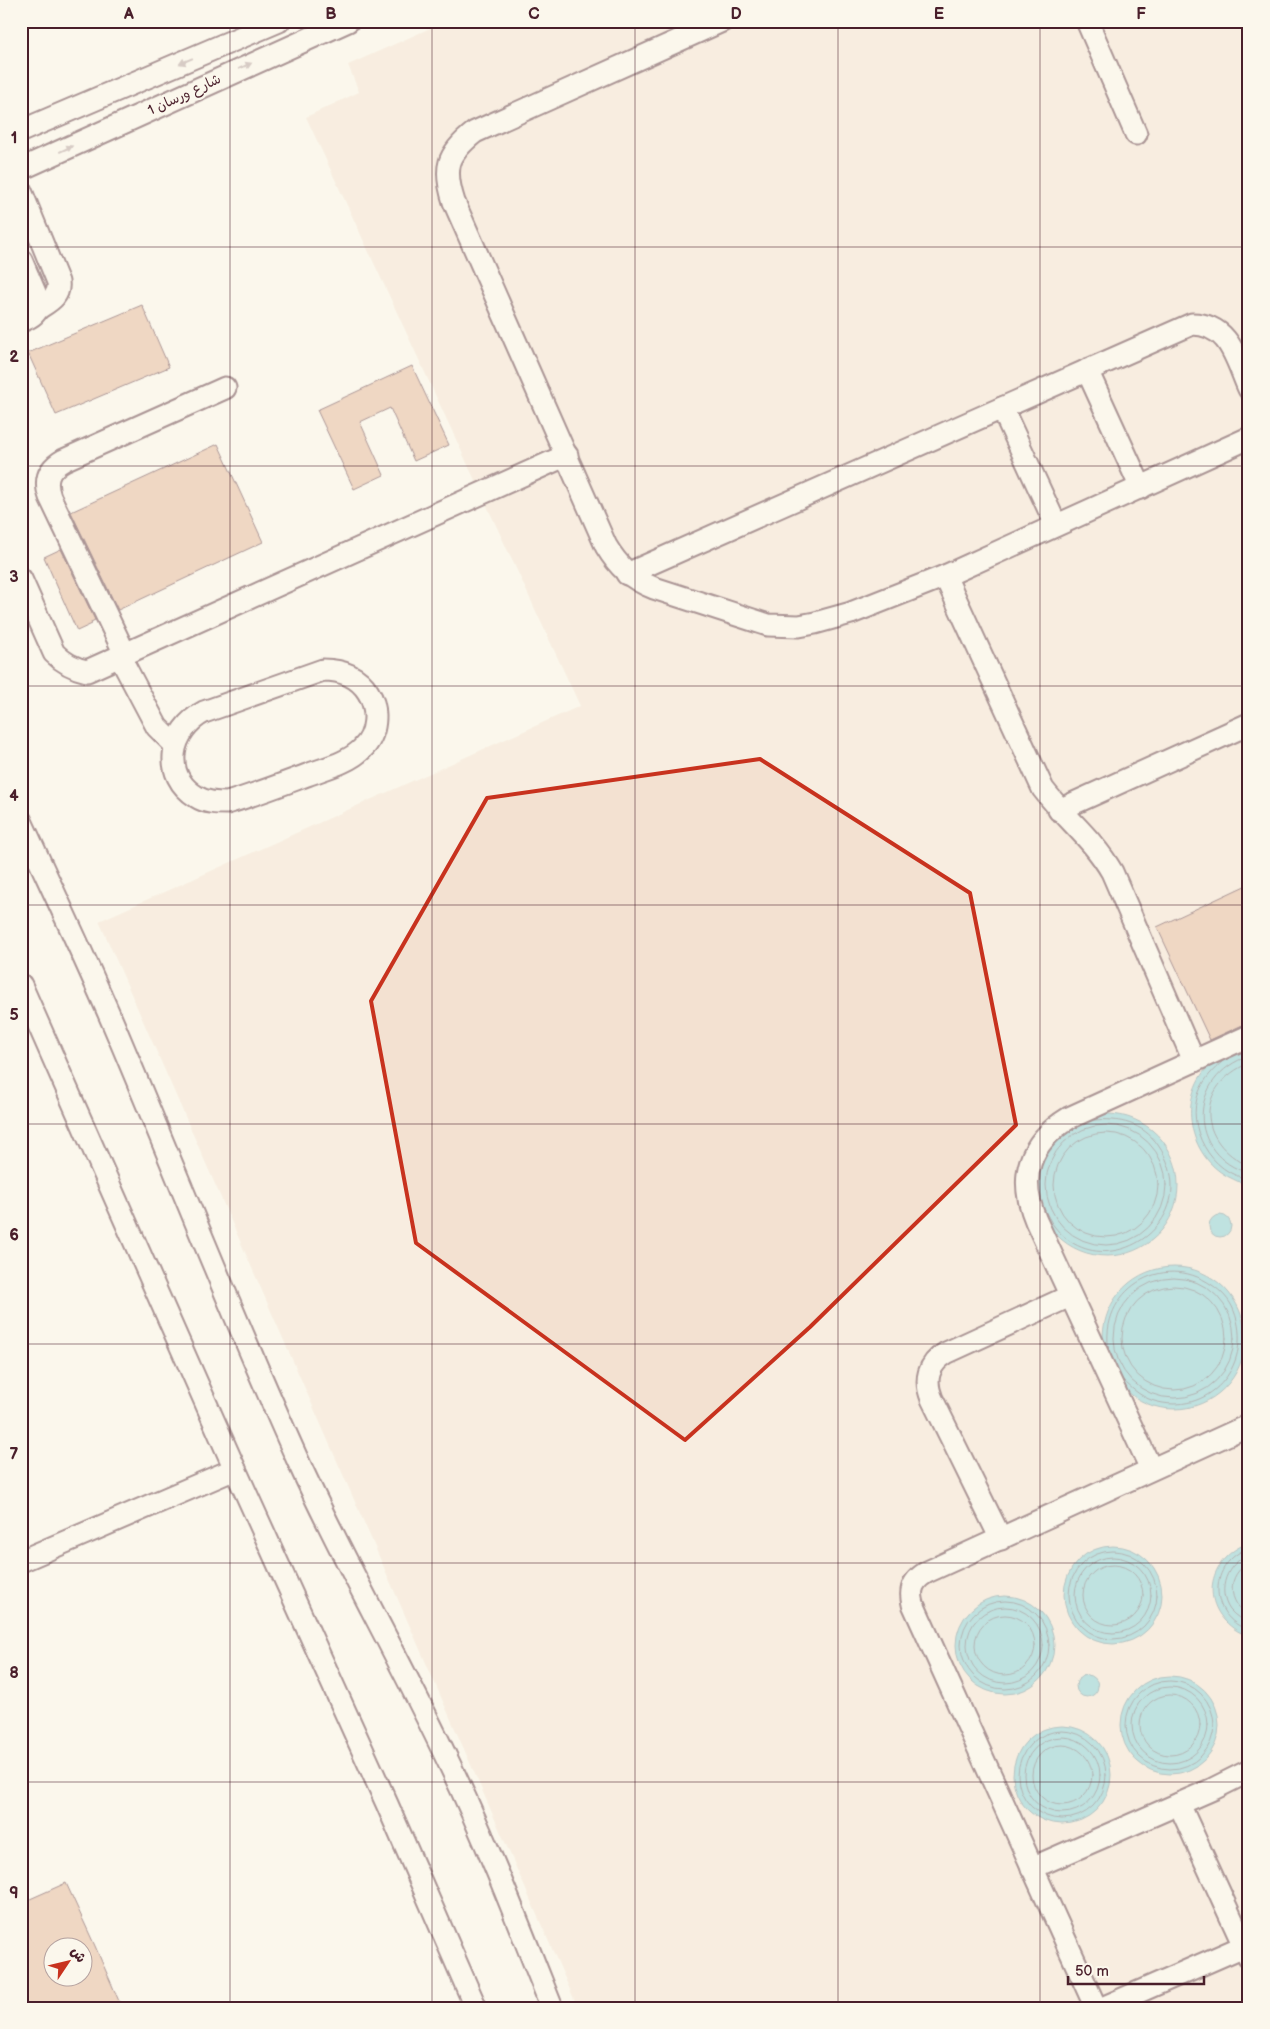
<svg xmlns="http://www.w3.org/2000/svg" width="1270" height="2029" font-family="'Balsamiq Sans','Playpen Sans Arabic',sans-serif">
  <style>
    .built { fill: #f3e1d1 }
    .water { fill: #77c7d0; stroke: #65848e }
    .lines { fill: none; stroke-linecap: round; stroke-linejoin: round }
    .shore { stroke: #5c626d; stroke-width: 1 }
    .building { fill: #dfaf91; stroke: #4a1f2b; fill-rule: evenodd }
    .minor-casing { stroke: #4a1f2b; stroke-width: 25 }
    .minor { stroke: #fbf7ec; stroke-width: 21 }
    .oneway { fill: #ab9695 }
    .marked { fill: none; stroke: #c8321e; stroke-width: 4; stroke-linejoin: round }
    .grid { fill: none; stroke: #4a1f2b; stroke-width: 1; stroke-opacity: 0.55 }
    .labels { text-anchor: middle; stroke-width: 4.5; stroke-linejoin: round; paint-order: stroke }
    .street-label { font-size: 14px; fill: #4a1f2b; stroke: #fbf7ec }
    .neatline { fill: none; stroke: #4a1f2b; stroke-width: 2 }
    .grid-label { font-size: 16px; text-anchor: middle; font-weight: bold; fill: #4a1f2b }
  </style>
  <rect width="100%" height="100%" fill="#fbf7ec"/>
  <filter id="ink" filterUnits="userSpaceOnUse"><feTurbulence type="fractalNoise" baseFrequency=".02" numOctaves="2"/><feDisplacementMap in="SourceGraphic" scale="10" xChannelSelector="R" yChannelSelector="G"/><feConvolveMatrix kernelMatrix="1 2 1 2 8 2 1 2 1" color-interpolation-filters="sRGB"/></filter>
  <g filter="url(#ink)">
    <polygon class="built" points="446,21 1249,21 1249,2008 578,2008 99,921 580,706 306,117 359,92 348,65"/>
    <g class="water">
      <path d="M1249,1044V1184C1242,1184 1237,1181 1231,1178C1191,1160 1177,1103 1206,1069C1218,1056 1232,1050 1249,1044Z"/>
      <circle cx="1107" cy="1185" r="71"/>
      <circle cx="1220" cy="1226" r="11"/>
      <circle cx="1174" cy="1338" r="71"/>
      <path d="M1249,1543V1635C1240,1634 1232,1628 1225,1621C1199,1593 1215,1554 1249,1543Z"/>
      <circle cx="1113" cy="1595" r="49"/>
      <circle cx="1005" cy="1645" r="49"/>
      <circle cx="1087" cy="1686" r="11"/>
      <circle cx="1170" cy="1725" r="49"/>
      <circle cx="1062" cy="1775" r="49"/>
    </g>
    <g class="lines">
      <g class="shore">
        <path d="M1249,1056C1187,1076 1186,1156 1249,1173"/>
        <path d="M1223,1061C1213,1070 1204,1079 1199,1092C1185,1127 1211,1174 1249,1179"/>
        <path d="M1249,1063C1195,1086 1196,1142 1249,1166"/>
        <circle cx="1106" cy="1185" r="60"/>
        <circle cx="1106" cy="1185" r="52"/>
        <path d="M1044,1209C1047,1214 1050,1221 1054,1226C1104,1291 1210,1220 1158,1145C1143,1123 1119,1118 1094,1120"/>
        <circle cx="1174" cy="1338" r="60"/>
        <circle cx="1174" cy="1338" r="52"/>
        <path d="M1109,1351C1098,1291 1162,1250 1212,1285C1221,1291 1230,1300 1234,1311C1254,1361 1213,1415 1158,1402C1144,1399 1133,1390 1123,1380"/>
        <path d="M1249,1548C1208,1562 1207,1617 1249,1630"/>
        <circle cx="1113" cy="1595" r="44"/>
        <path d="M1249,1555C1227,1562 1216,1590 1230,1610C1235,1616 1242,1620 1249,1624"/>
        <circle cx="1113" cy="1595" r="38"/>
        <path d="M1249,1563C1226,1574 1227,1604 1249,1615"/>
        <circle cx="1113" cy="1595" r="30"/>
        <circle cx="1005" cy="1645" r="44"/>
        <circle cx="1005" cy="1645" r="38"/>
        <circle cx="1005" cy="1645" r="30"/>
        <circle cx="1170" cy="1725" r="44"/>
        <circle cx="1170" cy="1725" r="38"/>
        <circle cx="1170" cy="1725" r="30"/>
        <circle cx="1062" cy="1775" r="44"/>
        <circle cx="1062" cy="1775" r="38"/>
        <circle cx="1062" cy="1775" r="30"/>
      </g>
    </g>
    <g class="building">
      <polygon points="142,305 169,367 56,415 28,353"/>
      <polygon points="412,366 449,445 414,461 390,408 360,422 384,475 354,489 317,410"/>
      <polygon points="218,444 263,542 118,610 71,512"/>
      <polygon points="61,549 95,620 91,622 92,624 77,631 44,557"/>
      <polygon points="1249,884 1249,1022 1210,1040 1157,927"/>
      <path d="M66,1883L95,1946L122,2008H21V1903ZM52,1946H82V1976H52Z"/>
    </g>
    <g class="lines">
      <g class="minor-casing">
        <g id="minor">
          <path d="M722,21L475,132C447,154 443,168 454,202L606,546C618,566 631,579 654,588L768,625L799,626L815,623L851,613L945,576L1249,438"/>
          <polyline points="1087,21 1136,134"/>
          <polyline points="21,131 279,21"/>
          <polyline points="21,169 348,21"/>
          <path d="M21,191L58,282C60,296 50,301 39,308"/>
          <path d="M21,260L39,302C38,313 32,317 21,321"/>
          <polyline points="1087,370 1141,488"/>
          <polyline points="1002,408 1056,525"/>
          <path d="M627,574L1192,324C1230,324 1236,360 1249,389"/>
          <path d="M945,576L1043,789C1066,819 1093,839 1112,872L1194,1061"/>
          <path d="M21,579L54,653C64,663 73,668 87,671L567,455"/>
          <path d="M125,654L50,497C44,480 48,469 64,460L225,388"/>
          <polyline points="120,657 157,727 175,745"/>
          <path d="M323,670C342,670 358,676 368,692C379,709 377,735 362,749C348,763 325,768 307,775C280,785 254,795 227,803C217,803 206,803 197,797C161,775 170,730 204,712Z"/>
          <polyline points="1059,810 1249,724"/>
          <path d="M21,821C55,895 90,968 121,1042C180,1182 236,1324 299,1463C345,1564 401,1661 448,1761C487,1842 519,1925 552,2008"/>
          <polyline points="21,985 235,1469 387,1804 476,2008"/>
          <path d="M1151,1469L1036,1221C1018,1178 1028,1143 1069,1118L1249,1036"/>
          <path d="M1001,1539L932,1399C924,1380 928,1364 946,1353L1070,1296"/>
          <polyline points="21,1561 235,1469"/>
          <polyline points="1179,1804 1249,1957"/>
          <polyline points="1032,1868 1213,1789 1249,1771"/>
          <path d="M1096,2008L913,1604C909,1589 913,1580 927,1572L1249,1425"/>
          <polyline points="1102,2008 1244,1946"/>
        </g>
      </g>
      <use href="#minor" class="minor"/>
    </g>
    <defs><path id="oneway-solid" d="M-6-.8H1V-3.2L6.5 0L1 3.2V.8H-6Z" transform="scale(1.25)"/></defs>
    <g class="oneway">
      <use href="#oneway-solid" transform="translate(186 61) rotate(157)"/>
      <use href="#oneway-solid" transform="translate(245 66) rotate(-24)"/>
      <use href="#oneway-solid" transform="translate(66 149) rotate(-25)"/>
    </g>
  </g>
  <path d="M0 0H1270V2029H0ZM760,759L970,893L1016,1125L810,1327L685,1440L416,1243L371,1001L487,798Z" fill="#fbf7ec" fill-opacity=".55" fill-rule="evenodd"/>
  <path class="marked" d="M760,759L970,893L1016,1125L810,1327L685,1440L416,1243L371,1001L487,798Z"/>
  <path class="grid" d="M230,21V2008M432,21V2008M635,21V2008M838,21V2008M1040,21V2008M21,247H1249M21,466H1249M21,686H1249M21,905H1249M21,1124H1249M21,1344H1249M21,1563H1249M21,1782H1249"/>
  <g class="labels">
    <g class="street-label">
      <text transform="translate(184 94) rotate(-25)" y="5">شارع ورسان 1</text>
    </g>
  </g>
  <rect width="1270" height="2029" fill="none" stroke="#fbf7ec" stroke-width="55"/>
  <g transform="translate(68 1962) rotate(55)"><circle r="24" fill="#fbf7ec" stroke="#b4a19f"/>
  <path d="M0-4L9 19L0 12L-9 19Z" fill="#c8321e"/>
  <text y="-8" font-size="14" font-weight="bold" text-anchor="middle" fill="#4a1f2b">ش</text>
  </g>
  <path d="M1068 1976v8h136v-8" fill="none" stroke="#4a1f2b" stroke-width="2.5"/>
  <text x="1075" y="1976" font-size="15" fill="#4a1f2b" stroke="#fbf7ec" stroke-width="4" paint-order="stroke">50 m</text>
  <rect x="28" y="28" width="1214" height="1974" class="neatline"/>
  <g class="grid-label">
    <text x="129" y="19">A</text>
    <text x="331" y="19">B</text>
    <text x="534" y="19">C</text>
    <text x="736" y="19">D</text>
    <text x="939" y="19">E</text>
    <text x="1141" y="19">F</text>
    <text x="14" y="143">1</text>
    <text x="14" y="362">2</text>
    <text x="14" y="582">3</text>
    <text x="14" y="801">4</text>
    <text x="14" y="1020">5</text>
    <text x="14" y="1240">6</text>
    <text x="14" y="1459">7</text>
    <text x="14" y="1678">8</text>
    <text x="14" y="1898">9</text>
  </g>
</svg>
